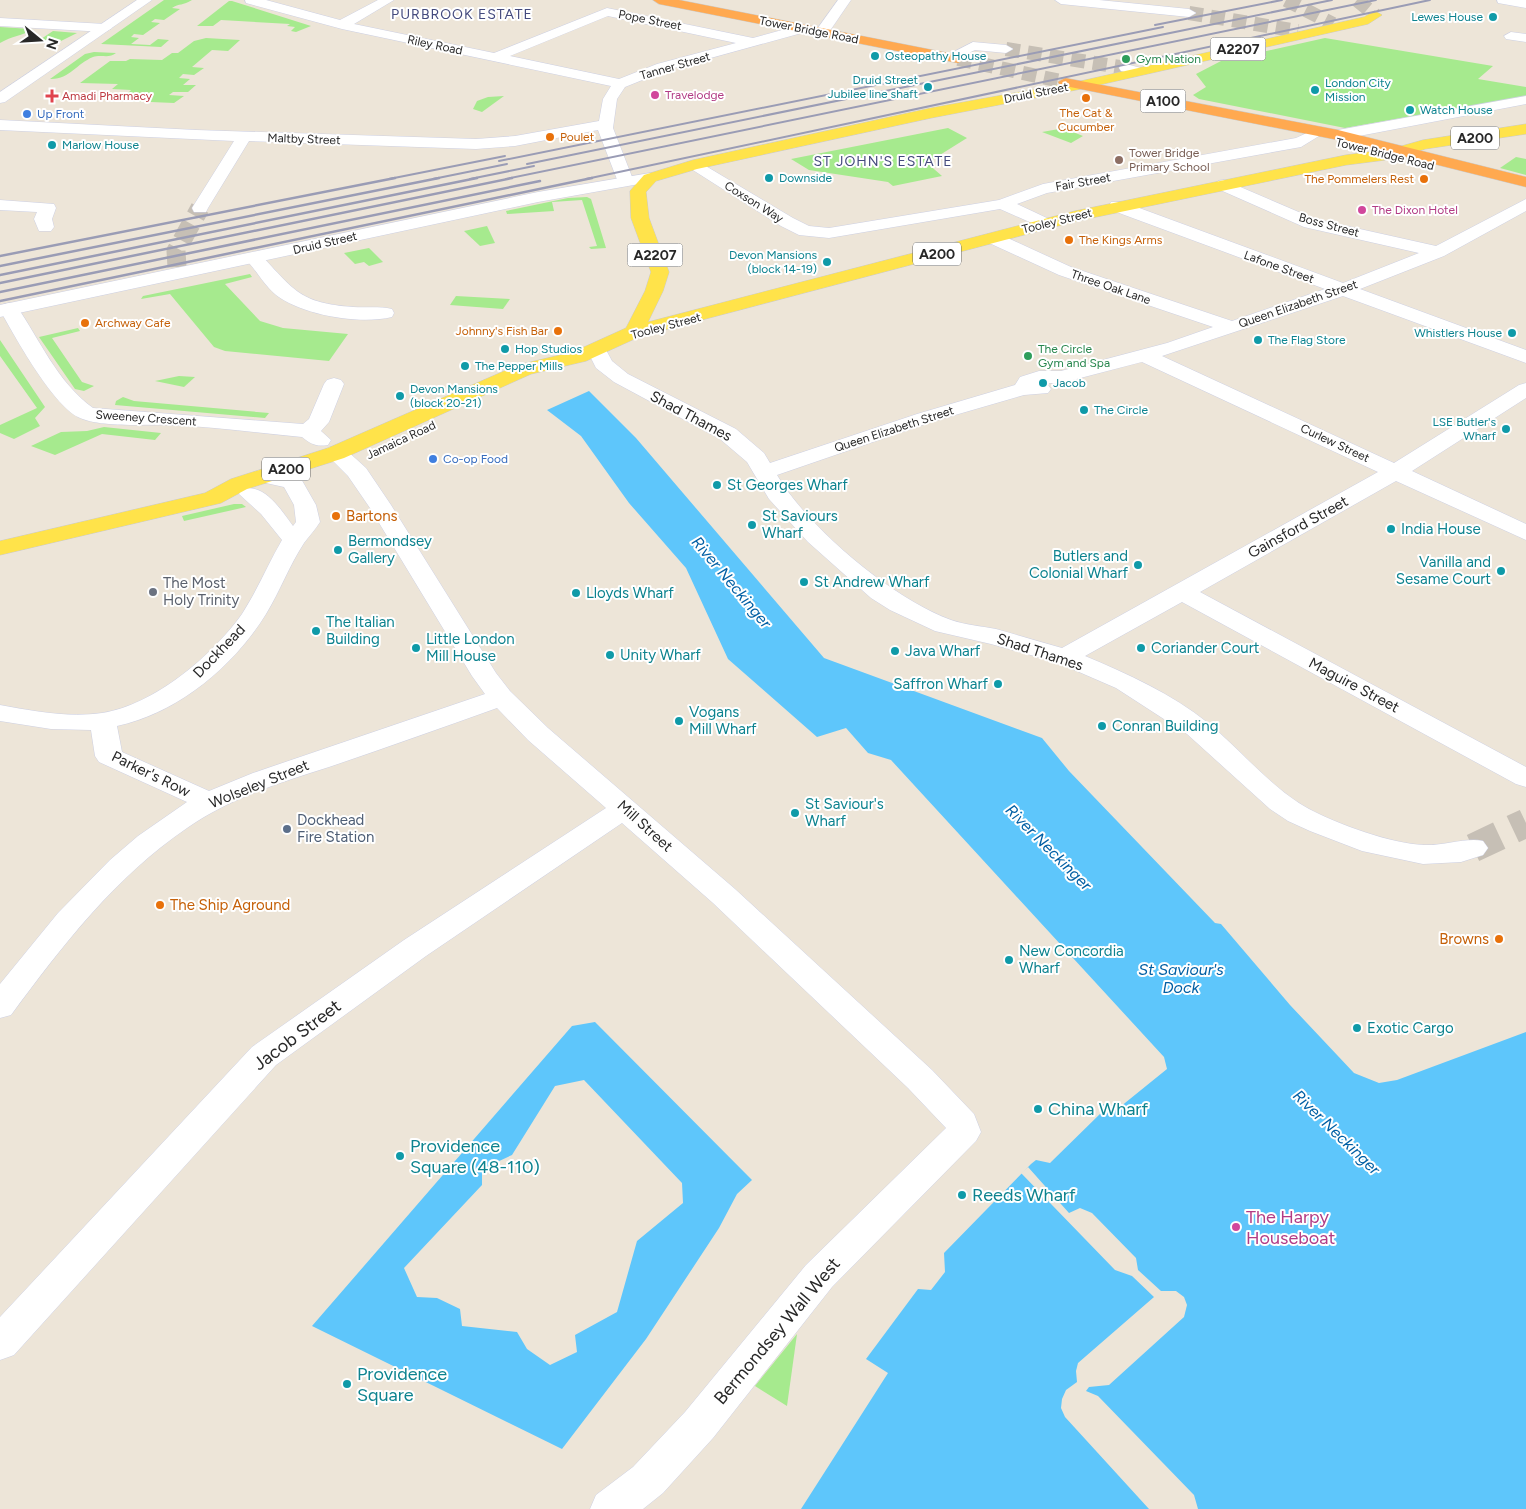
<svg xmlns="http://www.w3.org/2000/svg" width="1526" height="1509" font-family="Figtree,sans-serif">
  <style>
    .green { fill: #a6ea8e }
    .water { fill: #5ec6fb; fill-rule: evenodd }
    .pier { fill: #ede5d8 }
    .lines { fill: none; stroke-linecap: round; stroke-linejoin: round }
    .street-tunnel-far2 { stroke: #c6bfb5; stroke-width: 14; stroke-dasharray: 14 8; stroke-linecap: butt }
    .street-tunnel-far1 { stroke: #c6bfb5; stroke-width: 19; stroke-dasharray: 19 9; stroke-linecap: butt }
    .street-tunnel { stroke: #c6bfb5; stroke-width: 29; stroke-dasharray: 29 15; stroke-linecap: butt }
    .primary-tunnel { stroke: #c6bfb5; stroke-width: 14; stroke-dasharray: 14 8; stroke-linecap: butt }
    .highway-tunnel { stroke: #c6bfb5; stroke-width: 14; stroke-dasharray: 14 8; stroke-linecap: butt }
    .street-casing { stroke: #cdd0e3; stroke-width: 1 }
    .secondary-casing { stroke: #cdd0e3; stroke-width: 1 }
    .primary-casing { stroke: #cbcbcb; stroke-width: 1 }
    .highway-casing { stroke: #cbcbcb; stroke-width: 1 }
    .street { fill: #fff; fill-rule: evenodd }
    .secondary { fill: #fff; fill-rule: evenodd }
    .primary { fill: #ffe34a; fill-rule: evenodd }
    .highway { fill: #ffa950; fill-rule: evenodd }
    .rail-far1 { stroke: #9a9cb5; stroke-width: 2 }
    .rail { stroke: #9a9cb5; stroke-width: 2.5 }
    .culture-dot { fill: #0f9aa8; stroke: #fff; stroke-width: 2 }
    .leisure-dot { fill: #2e9e5b; stroke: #fff; stroke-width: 2 }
    .hotel-dot { fill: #d1479c; stroke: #fff; stroke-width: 2 }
    .health-dot { fill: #e0444e; stroke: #fff; stroke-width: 2 }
    .food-dot { fill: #e8710a; stroke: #fff; stroke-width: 2 }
    .shop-dot { fill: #3f7fe0; stroke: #fff; stroke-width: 2 }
    .education-dot { fill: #8d6e63; stroke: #fff; stroke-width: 2 }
    .worship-dot { fill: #6b7280; stroke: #fff; stroke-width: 2 }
    .service-dot { fill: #5c6f8a; stroke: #fff; stroke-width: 2 }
    .labels { text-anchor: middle; stroke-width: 4; stroke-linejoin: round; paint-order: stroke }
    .far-culture-label { font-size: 12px; fill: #0d838f; stroke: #fff; text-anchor: start }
    .far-street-label { font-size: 12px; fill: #282828; stroke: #fff }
    .far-leisure-label { font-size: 12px; fill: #27864d; stroke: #fff; text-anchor: start }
    .far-hotel-label { font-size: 12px; fill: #b23c85; stroke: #fff; text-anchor: start }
    .far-health-label { font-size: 12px; fill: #be3a42; stroke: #fff; text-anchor: start }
    .far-food-label { font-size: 12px; fill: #c56008; stroke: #fff; text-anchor: start }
    .far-shop-label { font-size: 12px; fill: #366cbe; stroke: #fff; text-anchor: start }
    .far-education-label { font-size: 12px; fill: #785e54; stroke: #fff; text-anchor: start }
    .far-neighbourhood-label { font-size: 14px; letter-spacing: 1px; fill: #444a7d; stroke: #fff }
    .shield { fill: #fff; stroke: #686868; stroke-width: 1 }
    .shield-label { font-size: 14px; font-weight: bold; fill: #282828 }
    .street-label { font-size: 15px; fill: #282828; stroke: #fff }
    .culture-label { font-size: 15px; fill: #0d838f; stroke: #fff; text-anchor: start }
    .food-label { font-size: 15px; fill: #c56008; stroke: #fff; text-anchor: start }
    .worship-label { font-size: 15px; fill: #5b616d; stroke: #fff; text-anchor: start }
    .service-label { font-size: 15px; fill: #4e5e75; stroke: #fff; text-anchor: start }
    .water-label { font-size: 16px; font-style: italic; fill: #005fa4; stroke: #fff }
    .near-street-label { font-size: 18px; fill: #282828; stroke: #fff }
    .near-culture-label { font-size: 18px; fill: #0d838f; stroke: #fff; text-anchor: start }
    .near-hotel-label { font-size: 18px; fill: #b23c85; stroke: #fff; text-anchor: start }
  </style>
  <rect width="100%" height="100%" fill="#ede5d8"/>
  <g class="green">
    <path d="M164,0H192C183,6 179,3 172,8L180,9L164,20L155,19L151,22L160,23L143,35L134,34L131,37L139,38L131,44L150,45L158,39L169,40L161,47L101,44Z"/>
    <polygon points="229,1 232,1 311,26 296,32 291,31 295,27 287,26 290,24 221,20 213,26 197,26"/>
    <path d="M0,27L31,29H33C22,36 12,36 0,43Z"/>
    <polygon points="53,31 77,33 61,41 38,41"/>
    <polygon points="206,38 240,40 228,51 212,50 192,67 204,68 194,75 183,74 179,78 190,79 183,85 196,85 188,92 173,92 169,95 184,96 174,103 128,101 134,96 126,95 131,90 112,89 118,84 80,83 110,61 126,61 130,59 162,60 172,53 178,53 194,41"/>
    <polygon points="1325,38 1493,66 1478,79 1526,87 1526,96 1345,128 1199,99 1193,95 1206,87 1196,74 1221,61"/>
    <path d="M94,52L116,53C109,59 101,54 93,57C76,64 69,80 50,79L85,54Z"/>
    <polygon points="504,96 482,112 473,109 477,101 488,97"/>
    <polygon points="948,128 967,138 927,163 942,176 893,186 888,182 809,170 791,159"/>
    <polygon points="1059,129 1068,130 1083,136 1071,143 1042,132"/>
    <polygon points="1516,157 1526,159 1526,175 1500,168"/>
    <polygon points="587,197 591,199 606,248 591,249 589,247 597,246 582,200 552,202 554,211 507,214 506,211 568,198"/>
    <polygon points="487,226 495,243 480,246 464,231"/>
    <polygon points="369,248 383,262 369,266 364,262 355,264 344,253"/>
    <polygon points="250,274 252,277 225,284 260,321 283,328 348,334 329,361 225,351 214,347 170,294 141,299 143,296"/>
    <polygon points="456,296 510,299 503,309 450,305"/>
    <polygon points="78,328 80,331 52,338 82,382 94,386 84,391 75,389 39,337"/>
    <polygon points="0,340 45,407 35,418 40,426 14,439 0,433 0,425 37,408 0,356"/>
    <polygon points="179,376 195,377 184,387 155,381"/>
    <polygon points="123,397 134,401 269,413 265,418 115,405 116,401"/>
    <polygon points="104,427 161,433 155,440 102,434 55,455 31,446 61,432 87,431"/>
    <polygon points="234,504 242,504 246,507 184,521 182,516"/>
    <polygon points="797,1334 787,1406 755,1386"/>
  </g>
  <g class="water">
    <polygon points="589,391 636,438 824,658 1042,738 1069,771 1215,923 1221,924 1290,1005 1354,1073 1379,1083 1397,1080 1526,1032 1526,1509 801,1509 888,1373 866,1359 918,1289 931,1290 945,1272 944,1253 1031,1164 1036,1160 1050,1163 1101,1113 1101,1104 1120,1107 1167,1069 1164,1057 891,760 868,753 846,728 817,737 728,659 686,568 629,503 581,436 547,410"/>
    <path d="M595,1022L752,1180L737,1194L719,1228L646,1339L562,1449L312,1326L572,1026ZM584,1080L682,1183L683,1203L637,1241L617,1312L575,1335L577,1352L550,1365L527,1349L517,1332L462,1326L460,1309L437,1298L417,1297L404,1268L482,1185V1169L512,1155L555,1086Z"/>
  </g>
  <polygon class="pier" points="1028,1167 1069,1213 1080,1208 1092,1213 1136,1258 1138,1270 1161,1291 1176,1291 1184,1297 1187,1305 1184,1317 1109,1385 1089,1387 1086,1391 1098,1396 1194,1495 1198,1509 1149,1509 1065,1417 1061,1408 1062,1399 1066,1390 1077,1382 1076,1371 1078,1363 1154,1297 1132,1276 1115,1270 1021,1173"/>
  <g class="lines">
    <g class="street-tunnel-far2">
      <polyline points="1286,0 1333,24"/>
      <polyline points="1189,13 1298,31"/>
      <polyline points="1006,49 1126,68"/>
    </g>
    <polyline class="street-tunnel-far1" points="177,267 176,251 200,208"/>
    <polyline class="street-tunnel" points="1473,848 1526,823"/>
    <polyline class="primary-tunnel" points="1357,0 1375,15"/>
    <polyline class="highway-tunnel" points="958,59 1065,82"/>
    <g class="street-casing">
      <g id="street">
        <path d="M245,0H266L340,20L378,0H394L354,24L494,53L607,8L753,38L804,24L811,28L809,31L667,70L625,87L617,99L613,128L634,182L632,185H620L618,182L598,130L515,146L476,149L249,141L208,208L206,212H194L192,208L234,141L0,130V120L196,130L476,139L515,136L599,121L603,99L611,86L342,29L246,3ZM608,16L736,43L657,64L619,79L510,56Z"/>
        <polygon points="838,0 851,0 827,35 817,35 815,32"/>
        <polygon points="1055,0 1099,0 1189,9 1196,13 1189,17 1061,4"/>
        <polygon points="1497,0 1526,0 1526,8 1498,3"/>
        <polygon points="0,18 105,24 112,28 105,32 0,26"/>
        <polygon points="1511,32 1526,34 1526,42 1506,39 1504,36"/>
        <polygon points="973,42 1006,45 1013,49 1006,53 975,50 951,61 944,57"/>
        <polygon points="1126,64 1141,68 1143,71 1136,75 1121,71 1119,68 1121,65"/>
        <polygon points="1526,96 1526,104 1338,140 1330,135 1338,130"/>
        <polygon points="1311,131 1319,136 1301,147 1047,193 1017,204 1049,219 1052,223 1049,227 1043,228 1000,209 829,238 799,235 781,226 685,165 687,162 699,162 793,218 809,226 829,228 999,200 1043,184 1296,138"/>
        <path d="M1224,180L1315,219L1436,246L1526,199V211L1444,256L1360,289L1526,350V363L1343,296L1162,356L1394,463L1519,385L1526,383V398L1412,471L1526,524V540L1396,481L1200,592L1526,767V787L1516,784L1182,602L1085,656C1128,674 1172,694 1208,723C1241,750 1272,789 1309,809C1337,824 1392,844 1424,845C1444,846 1467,837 1483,841L1488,848L1483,855L1461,862L1423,864L1362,851L1310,831L1288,821L1270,809L1187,734L1116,688L1056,662L991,644L935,631L890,610L871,598L808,542L769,499L747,462L720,439L614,382L596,368L587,350L590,346H604L612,361L628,374L736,429L764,453L770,463L917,414L1015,385L1020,377L1039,371H1061L1167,343L1213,327L1059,275L987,242L984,238L987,234H999L1071,267L1232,321L1325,289L1111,210L1109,206L1111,202H1123L1343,283L1419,253L1304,227L1218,189L1216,185L1218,181ZM1142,362L1378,472L1062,648C1040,642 1018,635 996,629C981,626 965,625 951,620C893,599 808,528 777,475L931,422L1024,395L1048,393L1051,389L1048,385L1042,383H1061Z"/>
        <polygon points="0,200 54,204 56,208 52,219 54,227 51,231 39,231 34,219 37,212 0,210"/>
        <path d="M255,254L261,255C295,291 300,303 353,307C366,308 379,306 392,309L394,313L392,317C360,325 302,315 276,295C265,286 258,273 249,263L246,259L249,255Z"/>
        <path d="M9,303L16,305C40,340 57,382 93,408L303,424L309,419L324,384L327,380L334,378L341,380L344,384L329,422L321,431L331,440L328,445C316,447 311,444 302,437C259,433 216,427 173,425C148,424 99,428 78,417C52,404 15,337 0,310L2,305Z"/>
        <path d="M336,446L344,448L366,468L391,505L496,673L510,691L548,728L735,889L932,1070L974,1114L981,1132L976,1141L832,1287L713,1438L663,1493L643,1509H590L596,1495L633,1467L685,1412L806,1265L946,1128L908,1088L713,903L622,823L426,956L276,1065L14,1355L0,1360V1317L252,1047L404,940L606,808L528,740L497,708C441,728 385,748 329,767C279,783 230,798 187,828C115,877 62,946 11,1015L0,1018V984L58,913L110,860L138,836L187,802L99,762L95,756L91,730L51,729L0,721V705C33,711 68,718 102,713C154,705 212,656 242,614C257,591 268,564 282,540L261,514L239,494L242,489C265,483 281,510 293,526L296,522L294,505L284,487L257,481L254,476L257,471L265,469L300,477L316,505L320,522C315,530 309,536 304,543C289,566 280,591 266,614C234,666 178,713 117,726L122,752L209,791L253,773L485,694L472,676L370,508L348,476L325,453L328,448Z"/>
      </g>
    </g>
    <g class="secondary-casing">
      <g id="secondary">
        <polygon points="137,0 152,0 5,102 0,103 0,92"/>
        <polygon points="650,173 656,175 658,178 656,181 538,202 0,317 0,305 538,192"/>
      </g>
    </g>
    <g class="primary-casing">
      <polygon id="primary" points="1375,11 1382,15 1368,24 1081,89 931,118 697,169 656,181 646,192 649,218 669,272 663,291 648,322 1075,211 1346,155 1391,149 1423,140 1526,124 1526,134 1425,149 1393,159 1346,165 1077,221 641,336 586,361 531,374 344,458 247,489 221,503 0,555 0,541 205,493 231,479 328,448 518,365 573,352 626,328 645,291 651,272 631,218 630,191 644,175 693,160 931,108 1081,81 1364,17"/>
    </g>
    <g class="highway-casing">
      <g id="highway">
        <polygon points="653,0 679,0 958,55 965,59 958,63 659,4"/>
        <polygon points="1065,78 1338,130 1526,177 1526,187 1338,140 1060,85 1058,82"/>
      </g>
    </g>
    <use href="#street" class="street"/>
    <use href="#secondary" class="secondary"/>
    <use href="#primary" class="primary"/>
    <use href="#highway" class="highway"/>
    <g class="rail-far1">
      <polyline points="1155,25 1282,0"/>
      <polyline points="499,161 1163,27"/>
      <polyline points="527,164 1332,0"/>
      <polyline points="389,179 505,156"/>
      <polyline points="433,179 507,164"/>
      <polyline points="470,179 534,166"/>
      <polyline points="506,179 1376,0"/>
      <polyline points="586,179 1430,0"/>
    </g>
    <g class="rail">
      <polyline points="0,256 395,178"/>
      <polyline points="0,266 439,178"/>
      <polyline points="0,275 477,178"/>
      <polyline points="0,283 512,178"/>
      <polyline points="0,292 540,181"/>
      <polyline points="0,301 592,178"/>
    </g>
  </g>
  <g class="culture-dot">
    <circle cx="1493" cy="17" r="5"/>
    <circle cx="875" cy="56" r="5"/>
    <circle cx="928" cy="87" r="5"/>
    <circle cx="1315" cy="90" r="5"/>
    <circle cx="1410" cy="110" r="5"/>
    <circle cx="52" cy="145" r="5"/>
    <circle cx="769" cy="178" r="5"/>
    <circle cx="827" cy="262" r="5"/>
    <circle cx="1512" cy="333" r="5"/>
    <circle cx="1258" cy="340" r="5"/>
    <circle cx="505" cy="349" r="5"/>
    <circle cx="465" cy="366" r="5"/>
    <circle cx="1043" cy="383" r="5"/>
    <circle cx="400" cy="396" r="5"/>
    <circle cx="1084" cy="410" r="5"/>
    <circle cx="1506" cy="429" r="5"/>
    <circle cx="717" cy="485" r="5"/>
    <circle cx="752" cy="525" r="5"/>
    <circle cx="1391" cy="529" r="5"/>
    <circle cx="338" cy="550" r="5"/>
    <circle cx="1138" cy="565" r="5"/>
    <circle cx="1501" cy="571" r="5"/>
    <circle cx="804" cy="582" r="5"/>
    <circle cx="576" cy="593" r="5"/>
    <circle cx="316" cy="631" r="5"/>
    <circle cx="416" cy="648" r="5"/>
    <circle cx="1141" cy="648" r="5"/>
    <circle cx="895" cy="651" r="5"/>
    <circle cx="610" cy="655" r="5"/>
    <circle cx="998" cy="684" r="5"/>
    <circle cx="679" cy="721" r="5"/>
    <circle cx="1102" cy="726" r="5"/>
    <circle cx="795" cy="813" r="5"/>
    <circle cx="1009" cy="960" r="5"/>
    <circle cx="1357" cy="1028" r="5"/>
    <circle cx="1038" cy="1109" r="5"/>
    <circle cx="400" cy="1156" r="5"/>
    <circle cx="962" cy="1195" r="5"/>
    <circle cx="347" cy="1384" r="5"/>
  </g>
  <g class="leisure-dot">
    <circle cx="1126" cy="59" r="5"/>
    <circle cx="1028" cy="356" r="5"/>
  </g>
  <g class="hotel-dot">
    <circle cx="655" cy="95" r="5"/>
    <circle cx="1362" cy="210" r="5"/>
    <circle cx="1236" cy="1227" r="5"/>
  </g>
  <path class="health-dot" d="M49.5 88.5h5v5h5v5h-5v5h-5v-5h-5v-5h5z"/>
  <g class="food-dot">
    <circle cx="1086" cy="98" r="5"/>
    <circle cx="550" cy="137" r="5"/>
    <circle cx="1424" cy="179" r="5"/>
    <circle cx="1069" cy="240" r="5"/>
    <circle cx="85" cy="323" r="5"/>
    <circle cx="558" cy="331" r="5"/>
    <circle cx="336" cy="516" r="5"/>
    <circle cx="160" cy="905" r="5"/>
    <circle cx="1499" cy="939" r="5"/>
  </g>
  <g class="shop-dot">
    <circle cx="27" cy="114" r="5"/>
    <circle cx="433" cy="459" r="5"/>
  </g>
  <circle class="education-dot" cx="1119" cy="160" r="5"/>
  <circle class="worship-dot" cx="153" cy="592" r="5"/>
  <circle class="service-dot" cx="287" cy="829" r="5"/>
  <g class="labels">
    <g class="far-culture-label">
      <text x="1483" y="21" text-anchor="end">Lewes House</text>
      <text x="885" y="60">Osteopathy House</text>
      <text x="918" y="84" text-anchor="end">Druid Street<tspan x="918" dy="14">Jubilee line shaft</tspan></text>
      <text x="1325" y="87">London City<tspan x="1325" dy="14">Mission</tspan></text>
      <text x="1420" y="114">Watch House</text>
      <text x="62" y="149">Marlow House</text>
      <text x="779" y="182">Downside</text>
      <text x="817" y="259" text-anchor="end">Devon Mansions<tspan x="817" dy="14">(block 14-19)</tspan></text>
      <text x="1502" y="337" text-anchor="end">Whistlers House</text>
      <text x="1268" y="344">The Flag Store</text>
      <text x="515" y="353">Hop Studios</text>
      <text x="475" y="370">The Pepper Mills</text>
      <text x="1053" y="387">Jacob</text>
      <text x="410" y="393">Devon Mansions<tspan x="410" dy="14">(block 20-21)</tspan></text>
      <text x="1094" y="414">The Circle</text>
      <text x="1496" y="426" text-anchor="end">LSE Butler's<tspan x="1496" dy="14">Wharf</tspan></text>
    </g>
    <g class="far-street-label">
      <text transform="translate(650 20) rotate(11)" y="4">Pope Street</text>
      <text transform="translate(809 30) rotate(11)" y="4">Tower Bridge Road</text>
      <text transform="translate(435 45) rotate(12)" y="4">Riley Road</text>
      <text transform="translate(675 66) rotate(-16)" y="4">Tanner Street</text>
      <text transform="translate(1036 93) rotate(-11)" y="4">Druid Street</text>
      <text transform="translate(304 139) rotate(2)" y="4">Maltby Street</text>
      <text transform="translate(1385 154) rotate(14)" y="4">Tower Bridge Road</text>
      <text transform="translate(1083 182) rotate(-10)" y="4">Fair Street</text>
      <text transform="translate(754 202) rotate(32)" y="4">Coxson Way</text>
      <text transform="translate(1057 221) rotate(-14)" y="4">Tooley Street</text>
      <text transform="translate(1329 225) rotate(15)" y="4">Boss Street</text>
      <text transform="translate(325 243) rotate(-13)" y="4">Druid Street</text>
      <text transform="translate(1279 267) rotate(20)" y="4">Lafone Street</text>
      <text transform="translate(1111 287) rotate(19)" y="4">Three Oak Lane</text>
      <text transform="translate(1298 304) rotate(-19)" y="4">Queen Elizabeth Street</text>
      <text transform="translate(666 326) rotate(-15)" y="4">Tooley Street</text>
      <text transform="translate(146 418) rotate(4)" y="4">Sweeney Crescent</text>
      <text transform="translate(894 429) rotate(-18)" y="4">Queen Elizabeth Street</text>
      <text transform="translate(401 440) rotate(-25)" y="4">Jamaica Road</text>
      <text transform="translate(1335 443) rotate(25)" y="4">Curlew Street</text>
    </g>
    <g class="far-leisure-label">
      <text x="1136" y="63">Gym Nation</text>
      <text x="1038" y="353">The Circle<tspan x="1038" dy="14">Gym and Spa</tspan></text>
    </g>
    <g class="far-hotel-label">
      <text x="665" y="99">Travelodge</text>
      <text x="1372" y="214">The Dixon Hotel</text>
    </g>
    <g class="far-health-label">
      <text x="62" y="100">Amadi Pharmacy</text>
    </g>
    <g class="far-food-label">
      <text x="1086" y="117" text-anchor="middle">The Cat &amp;<tspan x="1086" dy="14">Cucumber</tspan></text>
      <text x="560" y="141">Poulet</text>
      <text x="1414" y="183" text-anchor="end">The Pommelers Rest</text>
      <text x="1079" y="244">The Kings Arms</text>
      <text x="95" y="327">Archway Cafe</text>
      <text x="548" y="335" text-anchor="end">Johnny's Fish Bar</text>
    </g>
    <g class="far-shop-label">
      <text x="37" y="118">Up Front</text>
      <text x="443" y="463">Co-op Food</text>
    </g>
    <g class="far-education-label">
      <text x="1129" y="157">Tower Bridge<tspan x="1129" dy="14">Primary School</tspan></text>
    </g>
    <g class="far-neighbourhood-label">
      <text x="462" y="19">PURBROOK ESTATE</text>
      <text x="883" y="166">ST JOHN'S ESTATE</text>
    </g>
    <g class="shield">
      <rect x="1210.5" y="37.5" width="55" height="23" rx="4"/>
      <rect x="1140.5" y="89.5" width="45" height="23" rx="4"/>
      <rect x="1451" y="126.5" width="48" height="23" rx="4"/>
      <rect x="913" y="242.5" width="48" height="23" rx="4"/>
      <rect x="627.5" y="243.5" width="55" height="23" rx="4"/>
      <rect x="262" y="457.5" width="48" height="23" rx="4"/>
    </g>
    <g class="shield-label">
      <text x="1238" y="54">A2207</text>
      <text x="1163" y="106">A100</text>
      <text x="1475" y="143">A200</text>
      <text x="937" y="259">A200</text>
      <text x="655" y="260">A2207</text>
      <text x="286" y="474">A200</text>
    </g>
    <g class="street-label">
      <text transform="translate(691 416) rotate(28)" y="5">Shad Thames</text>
      <text transform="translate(1298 527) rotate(-29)" y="5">Gainsford Street</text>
      <text transform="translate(219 651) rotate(-46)" y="5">Dockhead</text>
      <text transform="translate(1040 652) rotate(18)" y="5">Shad Thames</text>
      <text transform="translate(1354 685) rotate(28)" y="5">Maguire Street</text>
      <text transform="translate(151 774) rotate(26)" y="5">Parker's Row</text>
      <text transform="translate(259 784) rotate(-22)" y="5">Wolseley Street</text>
      <text transform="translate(645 826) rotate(42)" y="5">Mill Street</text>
    </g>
    <g class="culture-label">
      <text x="727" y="490">St Georges Wharf</text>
      <text x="762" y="521">St Saviours<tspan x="762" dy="17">Wharf</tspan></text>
      <text x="1401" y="534">India House</text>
      <text x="348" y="546">Bermondsey<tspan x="348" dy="17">Gallery</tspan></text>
      <text x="1128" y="561" text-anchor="end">Butlers and<tspan x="1128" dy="17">Colonial Wharf</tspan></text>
      <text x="1491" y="567" text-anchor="end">Vanilla and<tspan x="1491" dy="17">Sesame Court</tspan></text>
      <text x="814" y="587">St Andrew Wharf</text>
      <text x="586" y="598">Lloyds Wharf</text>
      <text x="326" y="627">The Italian<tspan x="326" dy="17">Building</tspan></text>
      <text x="426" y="644">Little London<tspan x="426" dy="17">Mill House</tspan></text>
      <text x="1151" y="653">Coriander Court</text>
      <text x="905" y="656">Java Wharf</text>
      <text x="620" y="660">Unity Wharf</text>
      <text x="988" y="689" text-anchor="end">Saffron Wharf</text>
      <text x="689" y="717">Vogans<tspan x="689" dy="17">Mill Wharf</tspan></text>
      <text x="1112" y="731">Conran Building</text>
      <text x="805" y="809">St Saviour's<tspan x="805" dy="17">Wharf</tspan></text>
      <text x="1019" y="956">New Concordia<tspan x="1019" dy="17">Wharf</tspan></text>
      <text x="1367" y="1033">Exotic Cargo</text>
    </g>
    <g class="food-label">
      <text x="346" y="521">Bartons</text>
      <text x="170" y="910">The Ship Aground</text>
      <text x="1489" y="944" text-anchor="end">Browns</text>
    </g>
    <g class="worship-label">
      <text x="163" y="588">The Most<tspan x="163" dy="17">Holy Trinity</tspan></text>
    </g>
    <g class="service-label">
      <text x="297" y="825">Dockhead<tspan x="297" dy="17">Fire Station</tspan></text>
    </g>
    <g class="water-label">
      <text transform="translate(732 582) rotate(50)" y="6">River Neckinger</text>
      <text transform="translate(1049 847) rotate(45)" y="6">River Neckinger</text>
      <text x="1181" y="975">St Saviour's<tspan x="1181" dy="18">Dock</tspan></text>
      <text transform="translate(1337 1132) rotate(44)" y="6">River Neckinger</text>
    </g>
    <g class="near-street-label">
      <text transform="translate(297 1035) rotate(-37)" y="6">Jacob Street</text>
      <text transform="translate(777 1331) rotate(-50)" y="6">Bermondsey Wall West</text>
    </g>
    <g class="near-culture-label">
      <text x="1048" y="1115">China Wharf</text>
      <text x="410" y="1152">Providence<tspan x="410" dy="21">Square (48-110)</tspan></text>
      <text x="972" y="1201">Reeds Wharf</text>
      <text x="357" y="1380">Providence<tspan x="357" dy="21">Square</tspan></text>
    </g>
    <g class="near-hotel-label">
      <text x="1246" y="1223">The Harpy<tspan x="1246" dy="21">Houseboat</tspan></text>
    </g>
  </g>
  <g transform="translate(40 40) rotate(108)" stroke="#ffffff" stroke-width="4" paint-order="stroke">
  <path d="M0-4L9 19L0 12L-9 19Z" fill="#282828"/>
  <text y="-8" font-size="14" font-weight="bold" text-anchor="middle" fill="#282828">N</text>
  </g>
</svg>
